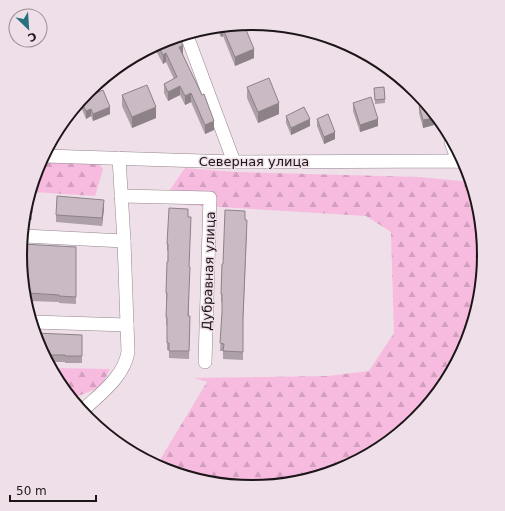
<svg xmlns="http://www.w3.org/2000/svg" width="505" height="511" font-family="'DejaVu Sans',sans-serif">
  <style>
    .forest { fill: url(#forest-firs) }
    .lines { fill: none; stroke-linecap: round; stroke-linejoin: round }
    .street-casing { stroke: #95868e; stroke-width: 14 }
    .street { stroke: #fff; stroke-width: 13 }
    .wall { fill: #aea0a8 }
    .shaded-wall { fill: #8d8288 }
    .building { fill: #cabac3; stroke: #8d8288 }
    .labels { text-anchor: middle; stroke-width: 3; stroke-linejoin: round; paint-order: stroke }
    .street-label { font-size: 13px; fill: #1c1619; stroke: #efdfe8 }
    .rim { fill: none; stroke: #1c1619; stroke-width: 2 }
  </style>
  <defs>
    <pattern id="forest-firs" width="22" height="20" patternUnits="userSpaceOnUse"><rect width="22" height="20" fill="#f6bbde"/><path d="M5 1l3.5 6h-7zM16 11l3.5 6h-7z" fill="#d2a0be"/></pattern>
  </defs>
  <rect width="100%" height="100%" fill="#efdfe8"/>
  <g class="forest">
    <polygon points="44,157 97,161 103,169 95,196 33,192 38,166"/>
    <polygon points="185,168 236,172 419,177 470,182 485,256 467,345 417,420 341,470 252,488 163,470 161,458 207,382 194,378 328,376 369,371 394,333 391,232 366,216 188,205 163,200"/>
    <polygon points="54,368 110,369 101,387 73,398"/>
  </g>
  <g class="lines">
    <g class="street-casing">
      <g id="street">
        <polyline points="187,36 234,162"/>
        <polyline points="451,142 458,161"/>
        <polyline points="45,156 234,162 458,161 464,162"/>
        <polyline points="121,196 210,198 205,362"/>
        <polyline points="24,236 124,241"/>
        <polyline points="33,322 127,325"/>
        <path d="M82,411C100,394 124,377 128,352L124,241L119,158"/>
      </g>
    </g>
    <use href="#street" class="street"/>
  </g>
  <g class="wall">
    <polygon points="247,24 244,25 254,58 235,66 223,36 221,37 217,30"/>
    <polygon points="164,41 183,54 214,130 205,134 191,102 185,105 180,95 168,101 164,93 164,84 174,79 166,62 163,64 154,47"/>
    <polygon points="247,87 279,114 258,123 247,98"/>
    <polygon points="374,88 385,99 385,103 375,104"/>
    <polygon points="122,95 156,118 132,128 122,106"/>
    <polygon points="83,99 110,114 93,121 91,116 86,119 81,107 81,103"/>
    <polygon points="353,103 378,126 360,132 353,111"/>
    <polygon points="419,106 434,125 423,128 419,113"/>
    <polygon points="286,116 310,126 291,135 286,123"/>
    <polygon points="317,119 335,139 324,144 317,126"/>
    <polygon points="32,195 32,220 27,220"/>
    <polygon points="104,208 102,226 56,222 56,215"/>
    <polygon points="188,217 189,267 189,316 190,323 189,359 169,358 169,350 167,350 167,325 166,325 167,300 166,300 168,251 167,251 167,244"/>
    <polygon points="245,220 247,227 243,325 243,360 223,359 223,351 220,351 222,312 222,302 221,302 222,264 223,264"/>
    <polygon points="76,247 76,304 59,303 59,302 29,301 20,255"/>
    <polygon points="82,335 82,363 65,363 65,362 50,362 38,344"/>
  </g>
  <g class="shaded-wall">
    <polygon points="221,29 223,29 223,36 221,37"/>
    <polygon points="183,45 183,54 179,56 179,47"/>
    <polygon points="254,49 254,58 235,66 235,57"/>
    <polygon points="166,53 166,62 163,64 163,55"/>
    <polygon points="180,86 180,95 168,101 168,92"/>
    <polygon points="191,93 191,102 185,105 185,96"/>
    <polygon points="279,103 279,114 258,123 258,112"/>
    <polygon points="110,107 110,114 93,121 93,114"/>
    <polygon points="156,107 156,118 132,128 132,117"/>
    <polygon points="91,109 91,116 86,119 86,111"/>
    <polygon points="434,118 434,125 423,128 423,120"/>
    <polygon points="310,119 310,126 291,135 291,128"/>
    <polygon points="378,119 378,126 360,132 360,125"/>
    <polygon points="214,121 214,130 205,134 205,125"/>
    <polygon points="335,132 335,139 324,144 324,137"/>
    <polygon points="104,200 104,208 102,226 102,218"/>
  </g>
  <g class="building">
    <polygon points="244,25 254,49 235,57 223,29"/>
    <polygon points="179,38 183,45 179,47 202,95 204,94 214,121 205,125 191,93 185,96 180,86 168,92 164,84 177,77 166,53 163,55 158,45 164,41"/>
    <polygon points="269,78 279,103 258,112 247,87"/>
    <polygon points="147,85 156,107 132,117 122,95"/>
    <polygon points="384,87 385,99 375,100 374,88"/>
    <polygon points="103,90 110,107 93,114 91,109 86,111 81,101 83,99"/>
    <polygon points="371,97 378,119 360,125 353,103"/>
    <polygon points="426,105 434,118 423,120 419,106"/>
    <polygon points="304,107 310,119 291,128 286,116"/>
    <polygon points="328,114 335,132 324,137 317,119"/>
    <polygon points="32,195 32,213 28,213"/>
    <polygon points="57,196 104,200 102,218 56,215"/>
    <polygon points="169,208 188,209 188,217 191,217 189,267 190,267 188,316 190,316 189,351 169,351 169,343 167,343 167,317 166,317 167,293 166,293 167,262 168,262 168,244 167,244"/>
    <polygon points="225,210 245,211 245,220 247,220 243,318 243,352 223,351 224,344 220,343 222,312 222,294 221,294 222,264 223,264"/>
    <polygon points="22,244 76,247 76,297 59,296 59,295 28,293 20,255"/>
    <polygon points="35,333 82,335 82,356 65,356 65,355 45,355 38,344"/>
  </g>
  <g class="labels">
    <g class="street-label">
      <text x="254" y="166">Северная улица</text>
      <text transform="translate(208 271) rotate(-88)" y="5">Дубравная улица</text>
    </g>
  </g>
  <path d="M0 0H505V511H0ZM27 255a225 225 0 1 1 450 0a225 225 0 1 1-450 0Z" fill="#efdfe8" fill-rule="evenodd"/>
  <path class="rim" d="M27 255a225 225 0 1 1 450 0a225 225 0 1 1-450 0Z"/>
  <g transform="translate(28 28) rotate(155)"><circle r="19" fill="#efdfe8" stroke="#9b8f95"/>
  <path d="M0-3L7 15L0 10L-7 15Z" fill="#29717d"/>
  <text y="-6" font-size="11" font-weight="bold" text-anchor="middle" fill="#1c1619">С</text>
  </g>
  <path d="M10 495v6h86v-6" fill="none" stroke="#1c1619" stroke-width="2"/>
  <text x="16" y="495" font-size="12" fill="#1c1619" stroke="#efdfe8" stroke-width="3" paint-order="stroke">50 m</text>
</svg>
